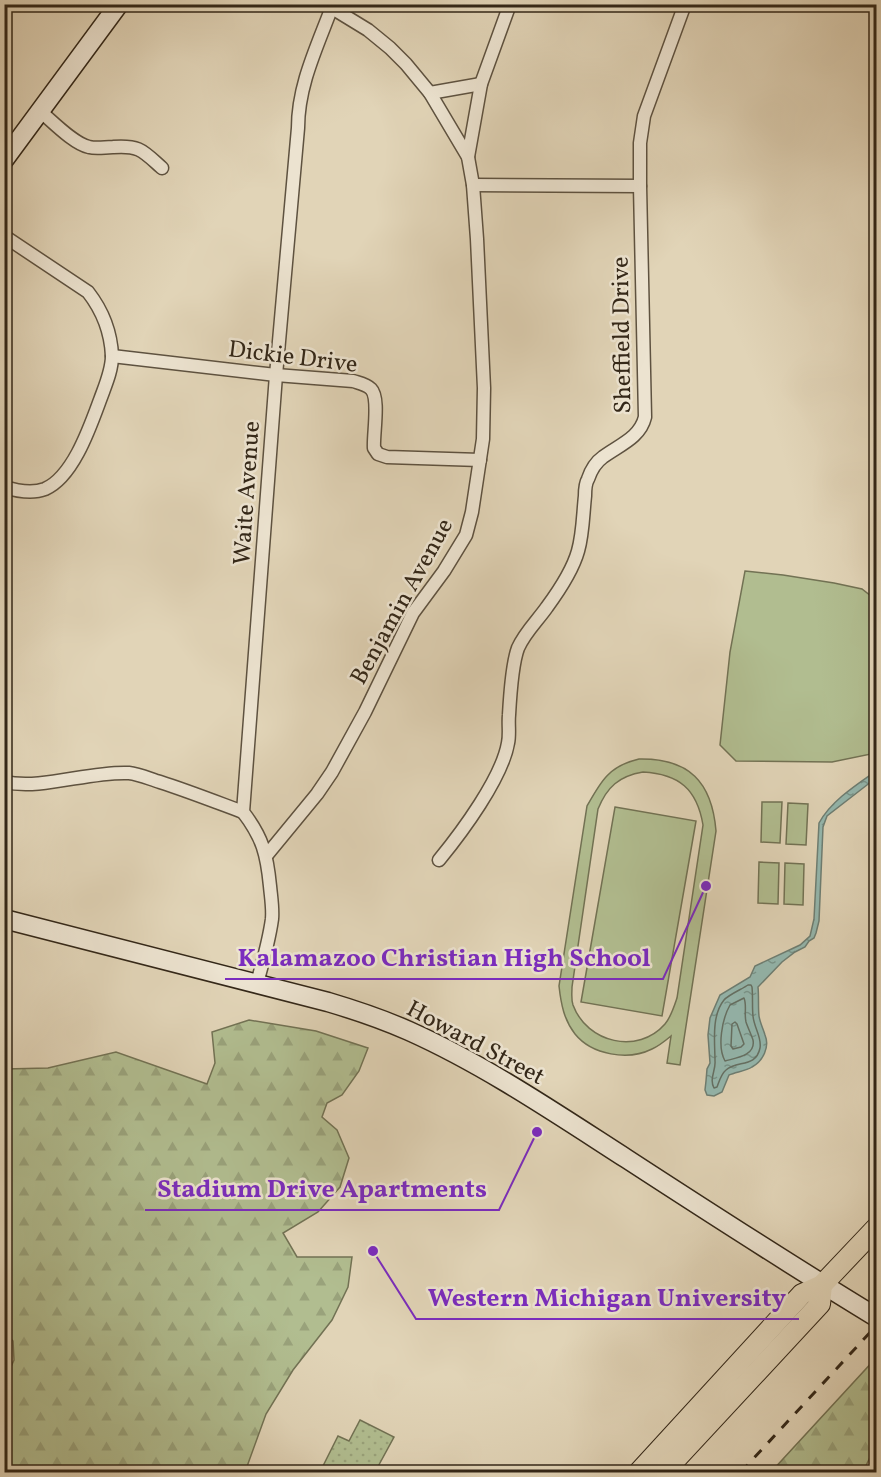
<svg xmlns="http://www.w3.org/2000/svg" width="881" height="1477" font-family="Vollkorn,serif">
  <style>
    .grass { fill: #b1bd90; stroke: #727254; stroke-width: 1.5; fill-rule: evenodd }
    .forest { fill: url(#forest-firs); stroke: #727254; stroke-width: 1.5 }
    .park { fill: url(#park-dots); stroke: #727254; stroke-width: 1.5 }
    .water { fill: url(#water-ripples); stroke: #6d7e73; stroke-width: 1.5 }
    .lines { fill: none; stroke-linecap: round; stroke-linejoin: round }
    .shore { stroke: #647064; stroke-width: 1.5 }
    .street-casing { stroke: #5e5240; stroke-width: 15 }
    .secondary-casing { stroke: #332718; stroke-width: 21 }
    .primary-casing { stroke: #332718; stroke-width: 22 }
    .street { stroke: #ece3d0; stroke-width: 12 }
    .secondary { stroke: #ece3d0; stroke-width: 18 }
    .primary { stroke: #e1d4b7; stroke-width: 20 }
    .rail { stroke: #332718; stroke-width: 3; stroke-dasharray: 10 10; stroke-linecap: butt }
    .labels { text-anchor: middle; stroke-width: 5; stroke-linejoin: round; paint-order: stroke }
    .street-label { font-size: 24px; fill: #332718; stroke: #ece3d0 }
    .leader { fill: none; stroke: #7b2cbf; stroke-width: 2 }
    .callout-dot { fill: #7b2cbf; stroke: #ece3d0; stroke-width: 2 }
    .callout-label { font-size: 26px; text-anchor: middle; font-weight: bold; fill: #7b2cbf; stroke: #ece3d0; stroke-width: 5; stroke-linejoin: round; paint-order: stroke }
  </style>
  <defs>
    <pattern id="forest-firs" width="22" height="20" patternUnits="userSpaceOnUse" patternTransform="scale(1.5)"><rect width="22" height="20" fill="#b1bd90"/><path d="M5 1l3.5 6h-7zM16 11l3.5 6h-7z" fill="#99a27b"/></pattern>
    <pattern id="park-dots" width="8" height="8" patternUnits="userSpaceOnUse" patternTransform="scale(1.5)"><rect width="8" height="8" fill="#b1bd90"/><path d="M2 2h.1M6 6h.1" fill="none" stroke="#99a27b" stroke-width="1.8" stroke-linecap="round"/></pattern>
    <pattern id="water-ripples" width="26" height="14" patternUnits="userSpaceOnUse" patternTransform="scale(1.5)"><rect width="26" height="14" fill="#94b8af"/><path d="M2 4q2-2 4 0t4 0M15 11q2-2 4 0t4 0" fill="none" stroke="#79968d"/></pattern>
  </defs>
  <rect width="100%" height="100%" fill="#e1d4b7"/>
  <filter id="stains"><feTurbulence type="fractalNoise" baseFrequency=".00333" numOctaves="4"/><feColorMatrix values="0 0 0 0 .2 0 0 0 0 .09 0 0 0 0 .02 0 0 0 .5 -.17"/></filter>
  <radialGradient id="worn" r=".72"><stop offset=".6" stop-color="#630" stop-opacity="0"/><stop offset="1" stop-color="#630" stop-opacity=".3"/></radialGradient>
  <g class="grass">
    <polygon points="745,571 783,575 834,583 862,589 876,600 876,753 832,762 736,761 720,745 730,652"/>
    <path d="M639,759C689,758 712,782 716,831L680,1065L667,1063L671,1036C665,1041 659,1046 652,1049C628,1061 592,1055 575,1034C564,1020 561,1004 559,986L587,806C601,781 609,766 639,759ZM643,772C679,774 697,789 703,825L677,998C674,1007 671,1017 665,1024C638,1055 587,1043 573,1005C571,999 572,993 572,987L598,809C607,787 619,776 643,772Z"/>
    <polygon points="762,802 782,802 780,843 761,842"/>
    <polygon points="788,803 808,804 806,845 786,844"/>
    <polygon points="615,807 696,821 662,1016 581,1002"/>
    <polygon points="759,862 779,863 778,904 758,903"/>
    <polygon points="785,863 804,864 803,905 784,904"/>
  </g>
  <g class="forest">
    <polygon points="249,1020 316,1031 368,1048 359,1071 342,1095 327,1103 322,1117 337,1130 349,1158 340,1187 318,1212 283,1233 297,1257 352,1257 348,1287 332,1320 293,1370 266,1414 245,1472 5,1472 5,1373 9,1371 14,1360 13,1341 4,1331 5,1069 48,1068 116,1052 207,1084 215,1063 212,1032"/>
    <polygon points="876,1358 876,1449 873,1451 863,1472 771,1472"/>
  </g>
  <polygon class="park" points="360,1420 394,1437 375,1472 320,1472 338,1436 349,1441"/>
  <path class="water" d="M876,771V778L827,816L823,827L819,921L816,933L814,938L809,941L805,947L795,952L782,962L758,987C759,997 758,1007 759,1016C760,1023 763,1028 765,1035C770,1047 763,1061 752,1067C746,1071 736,1072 729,1075L722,1092L714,1096L707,1095L705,1090L706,1081L707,1069L710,1063L708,1035L710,1018L720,995L750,977L755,966L800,945L810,936L814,919L819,823C831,801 856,785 876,771Z"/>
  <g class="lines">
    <g class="shore">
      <path d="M748,985H751L752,987C753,997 752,1007 753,1016C754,1028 762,1037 760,1048C756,1068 737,1060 726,1070C721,1074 719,1082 717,1087L714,1088C709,1079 716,1070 715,1061C715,1043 711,1016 724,1000C728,995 742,989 748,985Z"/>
      <path d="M744,998C747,1005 744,1014 746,1022C748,1028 751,1034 753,1040C756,1056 735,1058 725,1061C717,1047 722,1019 730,1005Z"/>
      <polygon points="735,1022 737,1024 744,1044 741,1047 733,1049 731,1046 732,1024"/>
    </g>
    <g class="street-casing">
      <g id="street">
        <polyline points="430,93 481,84"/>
        <path d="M40,111C53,122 74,144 89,147C97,149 105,147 113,147C140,145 143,151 162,168"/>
        <polyline points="468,157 481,84 510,4"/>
        <polyline points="473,185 640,186"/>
        <path d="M4,236L88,292C102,310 111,333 112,356C112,371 105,386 100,400C90,427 73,477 45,489C32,494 17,491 4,487"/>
        <path d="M112,356L276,375L353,381C359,383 366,384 371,389C380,398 373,434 374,448L378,454L387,457L480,460"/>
        <path d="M4,782C44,790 88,771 129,773C139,774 150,779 160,782C188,791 216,802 243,812"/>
        <polyline points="266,856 317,794 332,772 365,712 413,613 444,571 466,535 472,512 483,439 484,388 477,239 473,185 468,157 430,93 406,64 390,48 368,30 332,8 321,4"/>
        <path d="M439,860C462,832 502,778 508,743C510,734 508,724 509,715C510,697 512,664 518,648C525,632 538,620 547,607C558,592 573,569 578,551C583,534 583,514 585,496C585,491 585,484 588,479C591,470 596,462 603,457C619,445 640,438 645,417L640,186V143L644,116L685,4"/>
        <path d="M257,983C263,962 269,941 272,919C273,908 271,897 270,886C267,855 263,838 243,812L276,375L298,128C298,84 318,45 333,4"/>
      </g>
    </g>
    <g class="secondary-casing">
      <g id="secondary">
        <polyline points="4,160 119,4"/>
        <path d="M4,919L328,1002C355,1010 382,1019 409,1031C485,1065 557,1114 627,1159C710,1213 792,1266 876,1317"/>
      </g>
    </g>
    <g class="primary-casing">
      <g id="primary">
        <polyline points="639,1472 802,1294 822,1285 876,1228"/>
        <polyline points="664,1472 820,1304 822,1285"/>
      </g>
    </g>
    <use href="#street" class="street"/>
    <use href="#secondary" class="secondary"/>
    <use href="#primary" class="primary"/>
    <polyline class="rail" points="741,1472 876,1326"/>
  </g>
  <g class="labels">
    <g class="street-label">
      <text transform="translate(621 335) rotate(-91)" y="8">Sheffield Drive</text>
      <text transform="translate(293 356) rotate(7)" y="8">Dickie Drive</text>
      <text transform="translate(246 493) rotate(-86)" y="8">Waite Avenue</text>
      <text transform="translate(401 601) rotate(-61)" y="8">Benjamin Avenue</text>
      <text transform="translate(476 1042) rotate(28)" y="8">Howard Street</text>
    </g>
  </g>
  <path class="leader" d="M706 886L663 979H225M537 1132L499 1210H145M373 1251L416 1319H799"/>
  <g class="callout-dot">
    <circle cx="706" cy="886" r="6"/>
    <circle cx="537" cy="1132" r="6"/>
    <circle cx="373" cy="1251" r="6"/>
  </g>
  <g class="callout-label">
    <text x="444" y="966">Kalamazoo Christian High School</text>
    <text x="322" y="1197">Stadium Drive Apartments</text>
    <text x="607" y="1306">Western Michigan University</text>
  </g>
  <rect width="881" height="1477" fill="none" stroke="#e1d4b7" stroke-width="24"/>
  <rect x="6" y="6" width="869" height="1465" fill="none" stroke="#332718" stroke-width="3"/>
  <rect x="12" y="12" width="857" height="1453" fill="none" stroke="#332718" stroke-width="1.5"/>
  <rect width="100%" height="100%" filter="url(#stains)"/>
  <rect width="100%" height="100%" fill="url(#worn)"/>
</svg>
